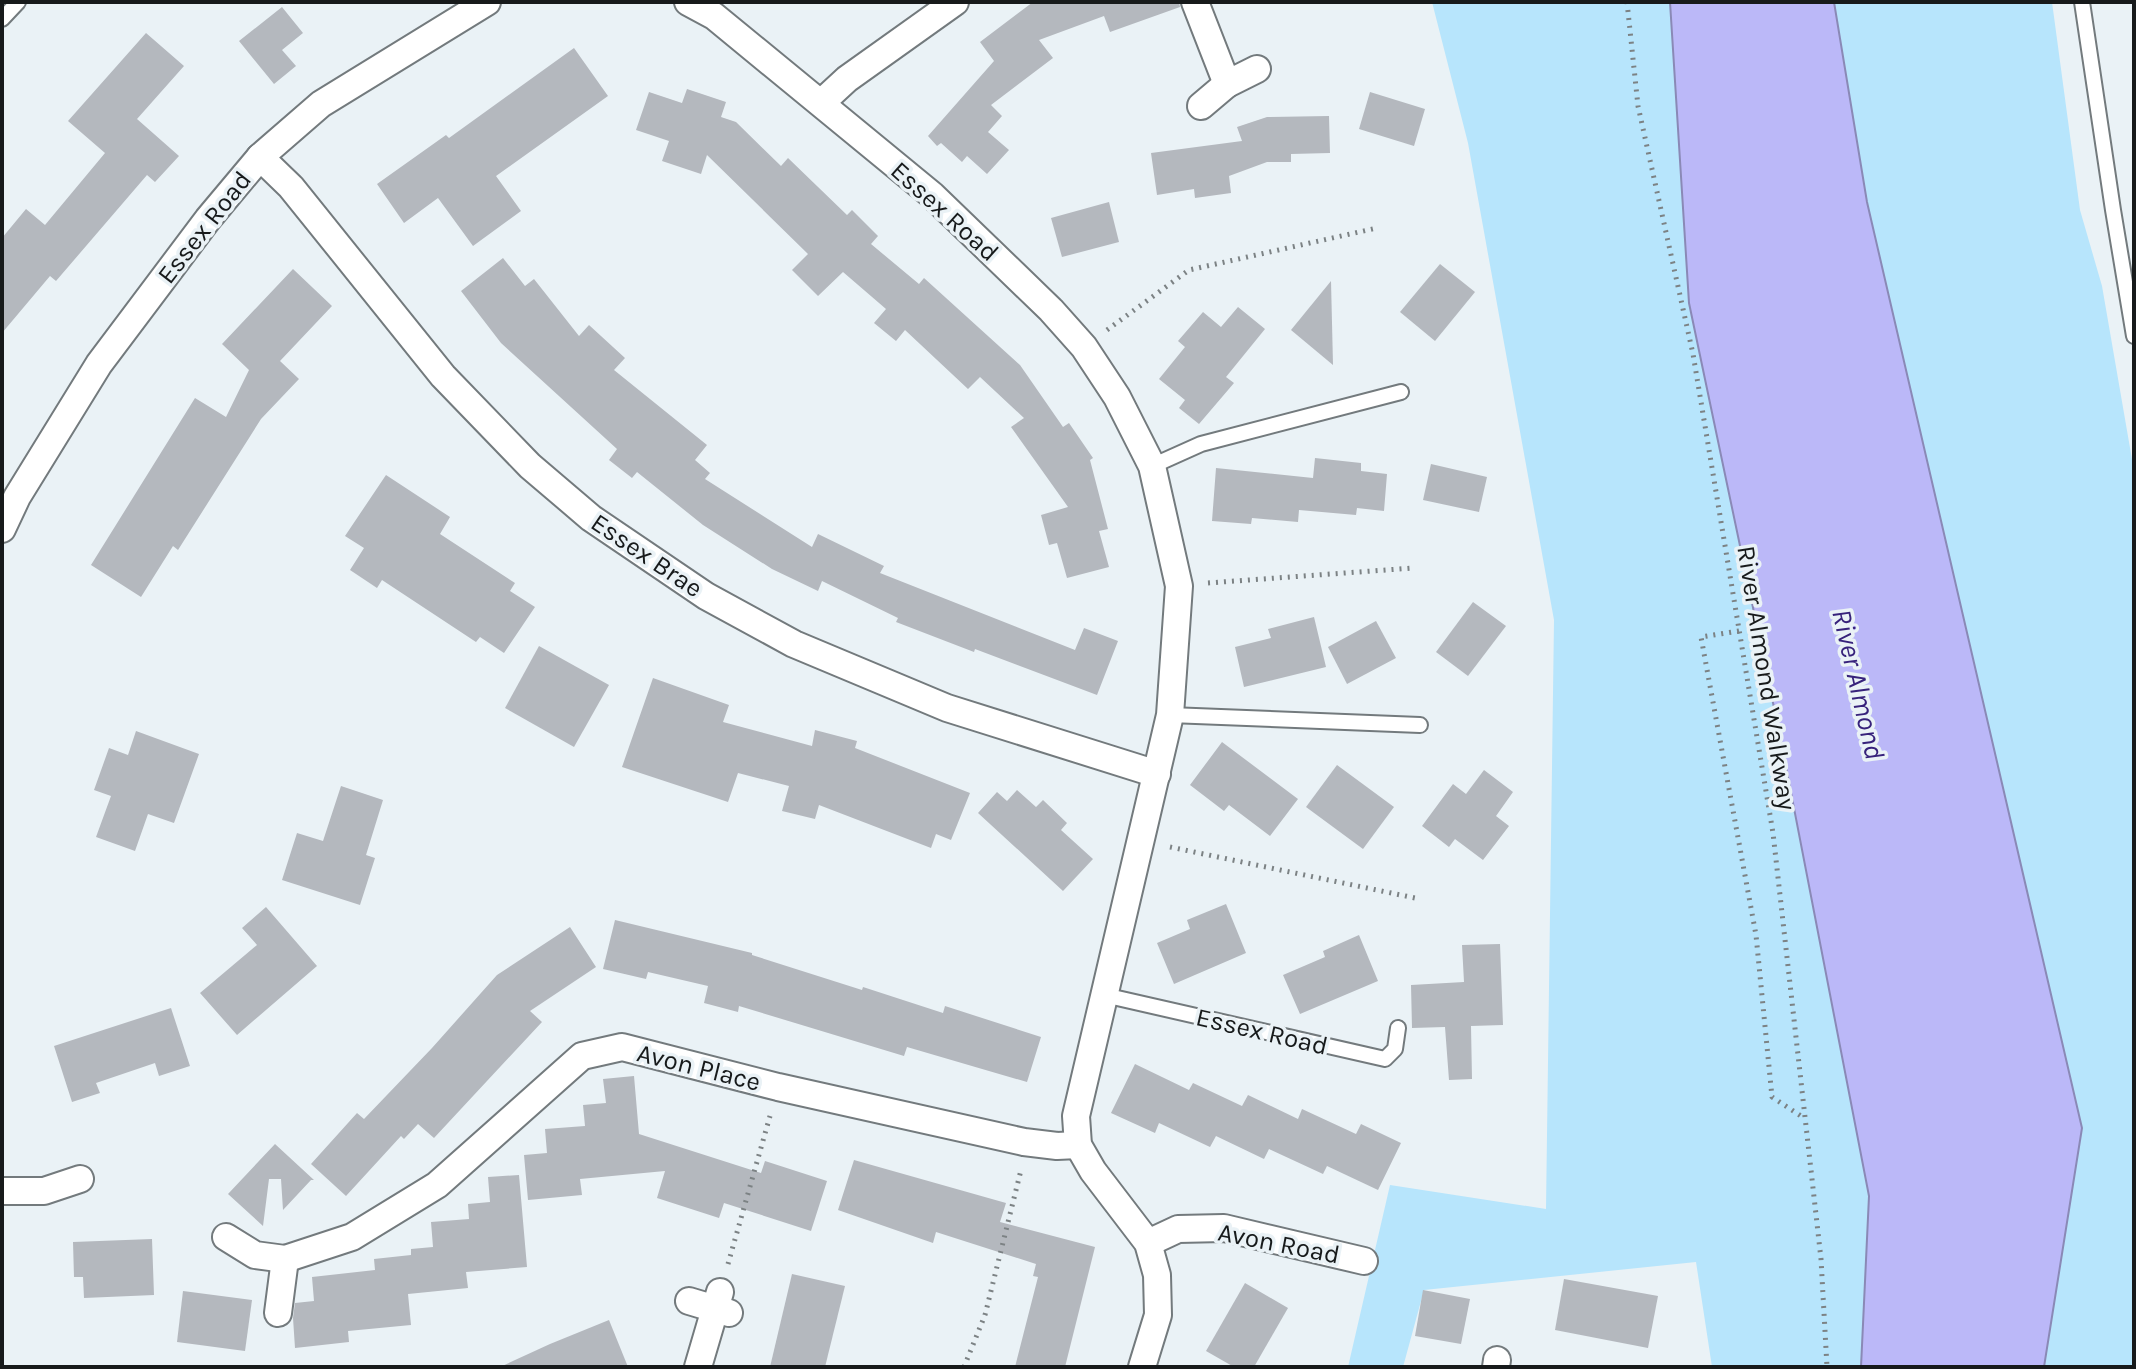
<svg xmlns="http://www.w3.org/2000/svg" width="2136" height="1369" font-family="Karla,sans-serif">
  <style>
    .green { fill: #b7e5fc }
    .water { fill: #bbb8f8; stroke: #8a89b6; stroke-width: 2 }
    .building { fill: #b4b8be }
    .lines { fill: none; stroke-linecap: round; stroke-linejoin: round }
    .service-casing { stroke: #737a7d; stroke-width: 18 }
    .minor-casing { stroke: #737a7d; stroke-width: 30 }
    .path { stroke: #7c8284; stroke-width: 5; stroke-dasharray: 2 6; stroke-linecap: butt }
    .service { stroke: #fff; stroke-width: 14 }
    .minor { stroke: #fff; stroke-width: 26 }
    .labels { text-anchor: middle; stroke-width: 7; stroke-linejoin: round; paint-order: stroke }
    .street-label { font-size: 26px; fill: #171a1b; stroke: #eaf2f6 }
    .water-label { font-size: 28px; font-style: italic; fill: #37227b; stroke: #eaf2f6 }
  </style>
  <rect width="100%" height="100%" fill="#eaf2f6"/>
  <g class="green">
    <polygon points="1432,2 1670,2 1689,303 1781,741 1869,1196 1861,1367 1712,1367 1696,1262 1424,1290 1403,1367 1348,1367 1390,1185 1546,1209 1554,620 1468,143"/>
    <polygon points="1834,2 2052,2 2080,210 2102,286 2134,471 2134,1367 2044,1367 2082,1128 1867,202"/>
  </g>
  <polygon class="water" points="1670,2 1834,2 1867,202 2082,1128 2044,1367 1861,1367 1869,1196 1781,741 1689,303"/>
  <g class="building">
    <polygon points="1033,2 1179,2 1180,7 1110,32 1104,16 1039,40 1053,58 991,105 1002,116 988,132 1009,150 987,174 967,156 962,162 941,143 937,146 928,136 994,61 980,42"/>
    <polygon points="282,7 303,33 282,50 296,66 274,84 239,41"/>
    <polygon points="146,33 184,66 137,119 179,156 155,182 147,175 56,281 50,276 2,333 2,238 26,209 45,225 105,153 68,121"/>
    <polygon points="574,48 608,96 496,176 521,211 473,246 438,198 404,223 377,184 446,135 449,138"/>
    <polygon points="687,89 726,102 721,117 736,122 781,166 788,158 847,215 852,210 878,236 871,244 919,284 924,278 1020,365 1063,427 1069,423 1093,458 1090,460 1108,529 1099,531 1109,567 1067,578 1057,543 1049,545 1041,515 1068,507 1011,427 1024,418 980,377 968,389 905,330 896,341 874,323 886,309 843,272 818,296 792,270 808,254 707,155 701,174 662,161 669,141 636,130 649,92 682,103"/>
    <polygon points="1370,92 1425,109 1414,146 1359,129"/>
    <polygon points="1329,116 1330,153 1291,154 1291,162 1267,162 1229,176 1231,193 1195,198 1194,189 1157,195 1151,153 1242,141 1237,127 1267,117"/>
    <polygon points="1109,202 1119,242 1062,257 1051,218"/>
    <polygon points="503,258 525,286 534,279 579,336 589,325 625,358 614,370 707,445 695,460 710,473 705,479 812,547 818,534 884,566 880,573 1075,650 1084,628 1118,641 1097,695 975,649 974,652 896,622 898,618 822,581 818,591 772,569 703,525 637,472 632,478 609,460 617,449 501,343 461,291"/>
    <polygon points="1440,264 1475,292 1435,341 1400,312"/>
    <polygon points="293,269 332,306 280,361 299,379 261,419 178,550 173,546 141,597 91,565 195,398 226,417 249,370 222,344"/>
    <polygon points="1331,281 1333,365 1291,330"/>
    <polygon points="1238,307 1265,329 1226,377 1234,383 1199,424 1179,408 1185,400 1159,379 1185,347 1178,341 1203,312 1221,327"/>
    <polygon points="1315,458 1361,463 1361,471 1387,474 1384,511 1357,508 1356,515 1299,510 1298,522 1252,518 1251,524 1212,521 1216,468 1313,478"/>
    <polygon points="1431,464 1487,477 1479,512 1423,500"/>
    <polygon points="386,475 450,517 440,534 515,583 510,591 535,607 504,653 480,637 476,642 382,580 377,588 350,570 364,548 345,536"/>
    <polygon points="1473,602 1506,626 1468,676 1436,652"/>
    <polygon points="1314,617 1326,667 1244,687 1235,647 1271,638 1268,629"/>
    <polygon points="1376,621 1396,658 1347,684 1328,647"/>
    <polygon points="539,646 609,685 574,747 505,708"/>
    <polygon points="653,678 729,705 723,722 812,746 815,730 857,741 855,748 970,793 951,840 936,834 931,848 819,805 815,819 782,811 789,786 738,773 728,802 622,767"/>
    <polygon points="136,731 199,754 174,823 148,814 135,851 96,837 111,796 94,790 109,748 128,755"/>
    <polygon points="1222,742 1298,799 1270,836 1229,805 1224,811 1190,785"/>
    <polygon points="1337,765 1394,807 1363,849 1306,807"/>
    <polygon points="1484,770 1513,792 1496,816 1509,826 1483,860 1455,839 1449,847 1422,826 1453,784 1466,794"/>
    <polygon points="341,786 383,800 366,855 375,858 360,905 282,880 297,833 323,841"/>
    <polygon points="1017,790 1036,807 1043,800 1067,823 1061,830 1093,859 1063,891 978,813 997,792 1007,801"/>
    <polygon points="1226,904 1246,953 1174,984 1157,943 1190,929 1187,920"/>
    <polygon points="266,907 317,966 237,1035 200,993 257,945 242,928"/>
    <polygon points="615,920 752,953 752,955 862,990 863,987 943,1013 945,1006 1041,1037 1027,1082 907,1047 904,1056 739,1006 738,1012 704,1003 708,986 648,972 646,979 603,969"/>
    <polygon points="570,927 596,967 530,1011 542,1022 434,1138 418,1124 404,1139 401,1136 346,1196 311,1164 357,1113 364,1119 432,1048 497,975"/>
    <polygon points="1359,935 1378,981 1300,1014 1283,975 1325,957 1323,951"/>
    <polygon points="1500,944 1503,1025 1471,1026 1472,1079 1449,1080 1445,1027 1412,1028 1411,985 1464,982 1462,945"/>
    <polygon points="171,1008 190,1066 159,1076 155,1063 96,1083 100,1093 72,1102 54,1046"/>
    <polygon points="1135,1064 1189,1090 1193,1083 1242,1106 1248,1095 1298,1119 1302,1109 1356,1134 1361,1124 1401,1143 1378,1190 1327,1166 1323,1174 1269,1149 1264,1159 1216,1136 1210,1147 1159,1123 1155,1133 1111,1113"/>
    <polygon points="634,1076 639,1134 761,1173 765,1161 827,1181 811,1231 724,1203 719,1218 657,1198 665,1171 580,1179 582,1195 528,1200 524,1155 547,1153 545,1129 585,1126 583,1105 606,1103 603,1079"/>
    <polygon points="275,1144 314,1180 311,1180 283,1210 281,1179 269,1179 263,1226 228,1194"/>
    <polygon points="854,1160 1006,1203 1000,1222 1095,1247 1065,1367 1015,1367 1038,1277 1033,1276 1036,1264 936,1232 933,1243 838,1210"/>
    <polygon points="519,1175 527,1267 466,1272 468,1288 408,1294 411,1325 348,1331 349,1342 295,1348 293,1318 295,1303 314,1301 312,1277 375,1270 374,1259 411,1255 411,1249 433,1247 431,1222 469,1219 468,1204 490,1202 488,1177"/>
    <polygon points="152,1239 154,1295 84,1298 83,1277 74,1277 73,1242"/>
    <polygon points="792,1274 845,1286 825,1367 770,1367"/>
    <polygon points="1564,1279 1658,1296 1648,1348 1555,1330"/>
    <polygon points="1245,1283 1288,1308 1254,1367 1234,1367 1206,1351"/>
    <polygon points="1423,1290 1470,1299 1461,1344 1415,1336"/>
    <polygon points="183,1291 252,1300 245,1351 177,1342"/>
    <polygon points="609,1320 628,1367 500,1367 550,1344"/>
  </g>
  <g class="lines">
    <g class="service-casing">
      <g id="service">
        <polyline points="2082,2 2113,210 2134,336"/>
        <polyline points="2,19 18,2"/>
        <polyline points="1152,466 1201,444 1401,392"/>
        <polyline points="1170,715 1420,725"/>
        <polyline points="1104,995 1385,1059 1395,1049 1398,1028"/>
      </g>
    </g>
    <g class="minor-casing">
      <g id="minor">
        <polyline points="688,2 714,16 932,195 1051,310 1084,347 1117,397 1152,466 1179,586 1170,715 1076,1116 1078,1145 1093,1171 1148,1243 1157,1275 1158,1315 1142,1367"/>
        <polyline points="1195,2 1227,84 1257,69"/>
        <polyline points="821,103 847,79 955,2"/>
        <polyline points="1201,106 1227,84"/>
        <polyline points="260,157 291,187 443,376 530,466 591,518 706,596 794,644 947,708 1157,774"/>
        <polyline points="2,529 17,497 99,364 208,219 260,157 321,104 487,2"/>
        <polyline points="2,1191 44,1191 80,1179"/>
        <polyline points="226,1237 255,1255 285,1259 352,1237 437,1185 582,1056 622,1047 778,1087 1024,1142 1057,1146 1078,1145"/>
        <polyline points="1148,1243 1178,1229 1224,1228 1364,1261"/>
        <polyline points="689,1301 729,1313"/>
        <polyline points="278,1313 285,1259"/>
        <polyline points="698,1367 720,1292"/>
        <polyline points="1496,1367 1497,1360"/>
      </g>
    </g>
    <g class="path">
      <polyline points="1627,2 1638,106 1693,354 1773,833 1821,1259 1827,1367"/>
      <polyline points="1107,330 1189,270 1377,228"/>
      <polyline points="1208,583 1413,568"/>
      <polyline points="1739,631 1701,637 1756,935 1772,1097 1804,1118"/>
      <polyline points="1170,847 1415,898"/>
      <polyline points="728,1264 770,1116"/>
      <polyline points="964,1367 985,1315 1021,1170"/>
    </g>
    <use href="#service" class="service"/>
    <use href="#minor" class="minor"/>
  </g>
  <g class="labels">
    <g class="street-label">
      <text transform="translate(945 211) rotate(42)" y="9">Essex Road</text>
      <text transform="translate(204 227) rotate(-52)" y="9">Essex Road</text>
      <text transform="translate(647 555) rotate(34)" y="9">Essex Brae</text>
      <text transform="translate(1767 678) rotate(81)" y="9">River Almond Walkway</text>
      <text transform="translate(1262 1031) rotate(13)" y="9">Essex Road</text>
      <text transform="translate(699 1067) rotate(14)" y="9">Avon Place</text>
      <text transform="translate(1279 1243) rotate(11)" y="9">Avon Road</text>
    </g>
    <g class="water-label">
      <text transform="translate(1859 684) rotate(77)" y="10">River Almond</text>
    </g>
  </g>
  <rect width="2136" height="1369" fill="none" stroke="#171a1b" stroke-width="8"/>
</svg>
